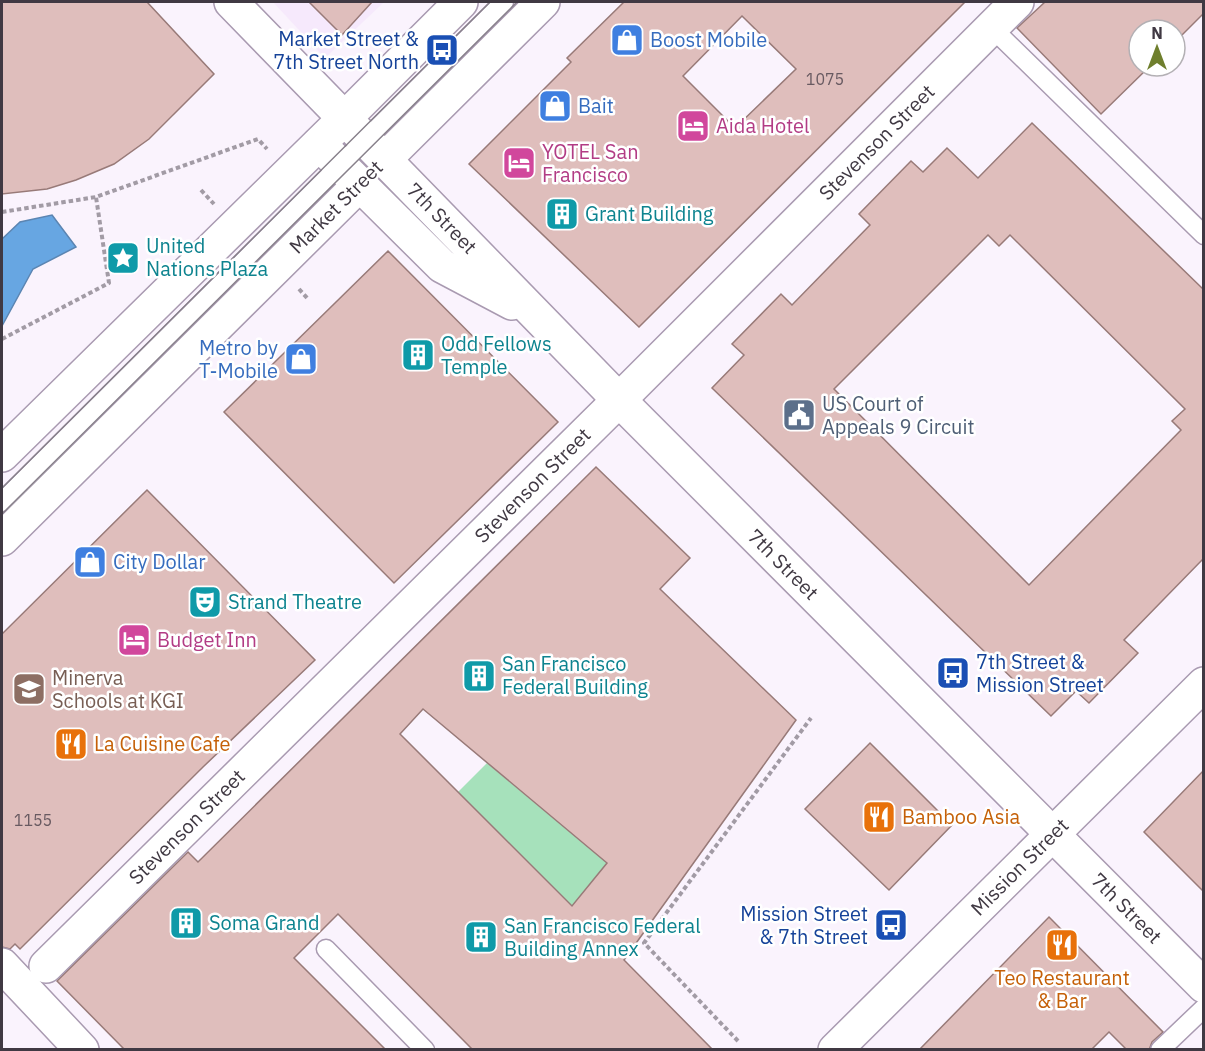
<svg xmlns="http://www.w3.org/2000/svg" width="1205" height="1051" font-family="'IBM Plex Sans',sans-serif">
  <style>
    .built { fill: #f6e9fc }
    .green { fill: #a6e1bb }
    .water { fill: #67a6e2; stroke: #5b85b2; stroke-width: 1.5 }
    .building { fill: #dfbebc; stroke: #987a78; stroke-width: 1.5; fill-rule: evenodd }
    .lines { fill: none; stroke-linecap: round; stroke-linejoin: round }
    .service-casing { stroke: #a99ab1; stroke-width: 21 }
    .minor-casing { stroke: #a99ab1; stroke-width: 36 }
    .tertiary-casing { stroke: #a99ab1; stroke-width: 36 }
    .secondary-casing { stroke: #a99ab1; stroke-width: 36 }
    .path { stroke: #a29ba5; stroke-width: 4; stroke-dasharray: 4.5 3; stroke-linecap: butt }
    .service { stroke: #fff; stroke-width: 18 }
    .minor { stroke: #fff; stroke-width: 33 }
    .tertiary { stroke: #fff; stroke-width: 33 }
    .secondary { stroke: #fff; stroke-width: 33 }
    .tram { stroke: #88818b; stroke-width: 1.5 }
    .labels { text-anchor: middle; stroke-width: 5; stroke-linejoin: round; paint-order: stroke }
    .number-label { font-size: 16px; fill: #685a61 }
    .transit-label { font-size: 20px; fill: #164399; stroke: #fff; text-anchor: end }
    .shop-label { font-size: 20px; fill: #366cbe; stroke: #fff; text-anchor: start }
    .hotel-label { font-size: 20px; fill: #b23c85; stroke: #fff; text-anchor: start }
    .street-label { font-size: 20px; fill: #403943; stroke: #fff }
    .culture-label { font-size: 20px; fill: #0d838f; stroke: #fff; text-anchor: start }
    .service-label { font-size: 20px; fill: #4e5e75; stroke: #fff; text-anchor: start }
    .education-label { font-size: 20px; fill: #785e54; stroke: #fff; text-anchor: start }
    .food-label { font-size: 20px; fill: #c56008; stroke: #fff; text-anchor: start }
  </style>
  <rect width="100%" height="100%" fill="#faf3fd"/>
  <polygon class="built" points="273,2 384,2 325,58"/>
  <polygon class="green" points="487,763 607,863 572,906 458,792"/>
  <polygon class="water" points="52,215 76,247 33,269 2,326 2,239 20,222"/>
  <g class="building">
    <polygon points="2,2 147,2 214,74 149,139 114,164 76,180 47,189 2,194"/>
    <polygon points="309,2 372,2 342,35"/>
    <path d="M624,2H965L639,327L469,164L571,62L567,58ZM742,16L796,69L735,128L683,76Z"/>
    <polygon points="1045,2 1203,2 1203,14 1175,42 1175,30 1139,30 1139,66 1150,66 1101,114 1017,28"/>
    <path d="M1032,123L1203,289V559L1124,640L1138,653L1089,703L1076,691L1051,716L712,388L744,355L732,344L781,294L792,305L870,225L859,214L911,161L923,172L947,148L978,178ZM988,235L999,246L1010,235L1185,409L1172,421L1181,430L1029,585L834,389Z"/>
    <polygon points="388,251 558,422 394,583 224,412"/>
    <path d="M596,467L690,558L660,589L796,720L624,960L713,1050H473L338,914L294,958L386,1050H125L57,981L188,852L198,862ZM423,709L607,863L572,906L400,734Z"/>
    <polygon points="147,490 315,660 203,767 20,949 15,944 10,949 2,947 2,634"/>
    <polygon points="870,743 952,825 889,890 805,809"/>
    <polygon points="1203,771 1203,891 1144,832"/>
    <polygon points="1049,917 1163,1032 1152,1042 1149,1050 1127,1050 1109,1032 1091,1050 919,1050"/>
  </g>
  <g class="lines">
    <g class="service-casing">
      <g id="service">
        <polyline points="991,27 1204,235"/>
        <polyline points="2,502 504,2"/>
        <polyline points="326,949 425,1050"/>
        <polyline points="1160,1050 1204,1008"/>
      </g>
    </g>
    <g class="minor-casing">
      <g id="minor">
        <polyline points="2,965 82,1050"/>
        <path id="s1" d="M46,966L619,400L1017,2"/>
      </g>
    </g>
    <g class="tertiary-casing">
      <g id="tertiary">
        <polyline points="344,119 461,2"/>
        <polyline points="384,160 543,2"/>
        <polyline points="2,539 360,184"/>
      </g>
    </g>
    <g class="secondary-casing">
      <g id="secondary">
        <path id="s2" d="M231,2L619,400L1204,986"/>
        <polyline points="319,144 442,266 512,303"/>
        <polyline points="2,455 344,119"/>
        <path id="s3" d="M835,1050L1204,684"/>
      </g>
    </g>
    <g class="path">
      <polyline points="201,190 214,204"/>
      <polyline points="2,212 96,197 258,139 267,149"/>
      <polyline points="299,289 308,299"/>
      <polyline points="2,339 109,283 96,197"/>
      <polyline points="738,1041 644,943 811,718"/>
    </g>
    <use href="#service" class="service"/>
    <use href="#minor" class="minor"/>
    <use href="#tertiary" class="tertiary"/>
    <use href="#secondary" class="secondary"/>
    <g class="tram">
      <polyline points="2,488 490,2"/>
      <polyline points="2,514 517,2"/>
    </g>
  </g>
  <defs>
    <g id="shop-square" transform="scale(1.725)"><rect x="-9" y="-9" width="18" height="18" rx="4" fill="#3f7fe0" stroke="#fff"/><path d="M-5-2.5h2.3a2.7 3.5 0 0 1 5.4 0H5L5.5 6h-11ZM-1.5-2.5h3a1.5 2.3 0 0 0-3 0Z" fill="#fff"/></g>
    <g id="bus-square" transform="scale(1.725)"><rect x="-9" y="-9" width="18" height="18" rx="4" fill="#1a4fb4" stroke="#fff"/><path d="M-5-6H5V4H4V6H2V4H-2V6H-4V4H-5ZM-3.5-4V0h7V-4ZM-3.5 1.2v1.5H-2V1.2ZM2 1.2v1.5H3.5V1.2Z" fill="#fff"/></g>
    <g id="hotel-square" transform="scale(1.725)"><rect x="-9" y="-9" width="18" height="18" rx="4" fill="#d1479c" stroke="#fff"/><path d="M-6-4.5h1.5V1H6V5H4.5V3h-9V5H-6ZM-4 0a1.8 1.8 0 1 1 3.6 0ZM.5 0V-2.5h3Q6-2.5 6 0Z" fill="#fff"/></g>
    <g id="building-square" transform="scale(1.725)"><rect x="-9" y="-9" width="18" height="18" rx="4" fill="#0f9aa8" stroke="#fff"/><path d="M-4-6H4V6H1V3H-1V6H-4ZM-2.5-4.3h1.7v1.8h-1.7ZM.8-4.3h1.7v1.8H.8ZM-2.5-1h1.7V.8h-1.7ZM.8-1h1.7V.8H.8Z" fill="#fff"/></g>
    <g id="sight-square" transform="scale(1.725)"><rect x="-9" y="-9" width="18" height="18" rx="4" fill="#0f9aa8" stroke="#fff"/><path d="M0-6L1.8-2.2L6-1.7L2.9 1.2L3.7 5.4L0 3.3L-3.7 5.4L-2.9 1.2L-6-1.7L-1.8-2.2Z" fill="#fff"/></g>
    <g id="civic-square" transform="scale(1.725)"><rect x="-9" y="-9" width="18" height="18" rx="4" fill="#5c6f8a" stroke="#fff"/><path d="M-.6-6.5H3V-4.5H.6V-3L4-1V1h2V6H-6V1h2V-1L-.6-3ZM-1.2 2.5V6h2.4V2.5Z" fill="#fff"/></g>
    <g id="theatre-square" transform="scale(1.725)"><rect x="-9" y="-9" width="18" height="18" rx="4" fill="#0f9aa8" stroke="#fff"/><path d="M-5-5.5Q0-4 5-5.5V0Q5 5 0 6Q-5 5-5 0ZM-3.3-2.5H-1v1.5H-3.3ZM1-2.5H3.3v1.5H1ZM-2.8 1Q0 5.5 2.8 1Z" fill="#fff"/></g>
    <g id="university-square" transform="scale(1.725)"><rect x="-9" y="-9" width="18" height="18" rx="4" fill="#8d6e63" stroke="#fff"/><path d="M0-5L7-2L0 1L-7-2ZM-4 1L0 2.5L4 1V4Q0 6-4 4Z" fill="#fff"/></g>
    <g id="restaurant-square" transform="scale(1.725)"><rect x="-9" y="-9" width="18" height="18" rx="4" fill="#e8710a" stroke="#fff"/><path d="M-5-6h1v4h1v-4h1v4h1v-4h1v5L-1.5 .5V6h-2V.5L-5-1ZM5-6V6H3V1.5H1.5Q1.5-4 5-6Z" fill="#fff"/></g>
  </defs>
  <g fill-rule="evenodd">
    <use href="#shop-square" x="627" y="40"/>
    <use href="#bus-square" x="442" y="50"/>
    <use href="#shop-square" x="555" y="106"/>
    <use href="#hotel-square" x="693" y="126"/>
    <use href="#hotel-square" x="519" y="163"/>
    <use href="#building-square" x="562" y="214"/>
    <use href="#sight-square" x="123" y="258"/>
    <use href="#building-square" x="418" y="355"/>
    <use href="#shop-square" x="301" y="359"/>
    <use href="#civic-square" x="799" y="415"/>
    <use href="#shop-square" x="90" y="562"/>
    <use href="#theatre-square" x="205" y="602"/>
    <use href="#hotel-square" x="134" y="640"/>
    <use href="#bus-square" x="953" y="673"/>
    <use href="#building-square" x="479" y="676"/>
    <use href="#university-square" x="29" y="689"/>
    <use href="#restaurant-square" x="71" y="744"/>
    <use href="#restaurant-square" x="879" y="817"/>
    <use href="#building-square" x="186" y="923"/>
    <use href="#bus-square" x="891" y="925"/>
    <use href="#building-square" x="481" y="937"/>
    <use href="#restaurant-square" x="1062" y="945"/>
  </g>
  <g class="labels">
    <g class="number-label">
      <text x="825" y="85">1075</text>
      <text x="33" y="826">1155</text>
    </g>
    <g class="transit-label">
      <text x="419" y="46">Market Street &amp;<tspan x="419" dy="23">7th Street North</tspan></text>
      <text x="976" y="669" text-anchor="start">7th Street &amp;<tspan x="976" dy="23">Mission Street</tspan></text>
      <text x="868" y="921">Mission Street<tspan x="868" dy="23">&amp; 7th Street</tspan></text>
    </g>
    <g class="shop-label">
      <text x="650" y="47">Boost Mobile</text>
      <text x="578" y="113">Bait</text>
      <text x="278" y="355" text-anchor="end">Metro by<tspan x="278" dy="23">T-Mobile</tspan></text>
      <text x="113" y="569">City Dollar</text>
    </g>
    <g class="hotel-label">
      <text x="716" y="133">Aida Hotel</text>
      <text x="542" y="159">YOTEL San<tspan x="542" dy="23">Francisco</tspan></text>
      <text x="157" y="647">Budget Inn</text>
    </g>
    <g class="street-label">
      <text dy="7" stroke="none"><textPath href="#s1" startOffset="1170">Stevenson Street</textPath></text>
      <text transform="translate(336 207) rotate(-45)" y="7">Market Street</text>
      <text dy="7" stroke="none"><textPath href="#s2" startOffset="302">7th Street</textPath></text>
      <text dy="7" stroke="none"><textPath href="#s1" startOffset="684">Stevenson Street</textPath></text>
      <text dy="7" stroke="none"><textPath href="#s2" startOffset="788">7th Street</textPath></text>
      <text dy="7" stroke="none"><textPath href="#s1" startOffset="198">Stevenson Street</textPath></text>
      <text dy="7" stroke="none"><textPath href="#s3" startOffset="260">Mission Street</textPath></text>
      <text dy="7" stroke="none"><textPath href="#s2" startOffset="1274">7th Street</textPath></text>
    </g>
    <g class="culture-label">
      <text x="585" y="221">Grant Building</text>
      <text x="146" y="253">United<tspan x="146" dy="23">Nations Plaza</tspan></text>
      <text x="441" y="351">Odd Fellows<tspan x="441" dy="23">Temple</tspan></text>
      <text x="228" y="609">Strand Theatre</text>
      <text x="502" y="671">San Francisco<tspan x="502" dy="23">Federal Building</tspan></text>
      <text x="209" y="930">Soma Grand</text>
      <text x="504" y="933">San Francisco Federal<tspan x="504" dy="23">Building Annex</tspan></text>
    </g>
    <g class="service-label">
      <text x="822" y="411">US Court of<tspan x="822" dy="23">Appeals 9 Circuit</tspan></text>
    </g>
    <g class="education-label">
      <text x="52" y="685">Minerva<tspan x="52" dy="23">Schools at KGI</tspan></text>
    </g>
    <g class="food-label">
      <text x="94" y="751">La Cuisine Cafe</text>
      <text x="902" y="824">Bamboo Asia</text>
      <text x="1062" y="985" text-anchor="middle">Teo Restaurant<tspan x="1062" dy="23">&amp; Bar</tspan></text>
    </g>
  </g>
  <rect width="1205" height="1051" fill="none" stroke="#403943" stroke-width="6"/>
  <g transform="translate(1157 48)"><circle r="28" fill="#ffffff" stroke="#b3b0b4" stroke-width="1.5"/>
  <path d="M0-4.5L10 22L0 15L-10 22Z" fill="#6f7f2d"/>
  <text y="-9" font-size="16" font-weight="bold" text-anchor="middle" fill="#403943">N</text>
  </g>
</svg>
